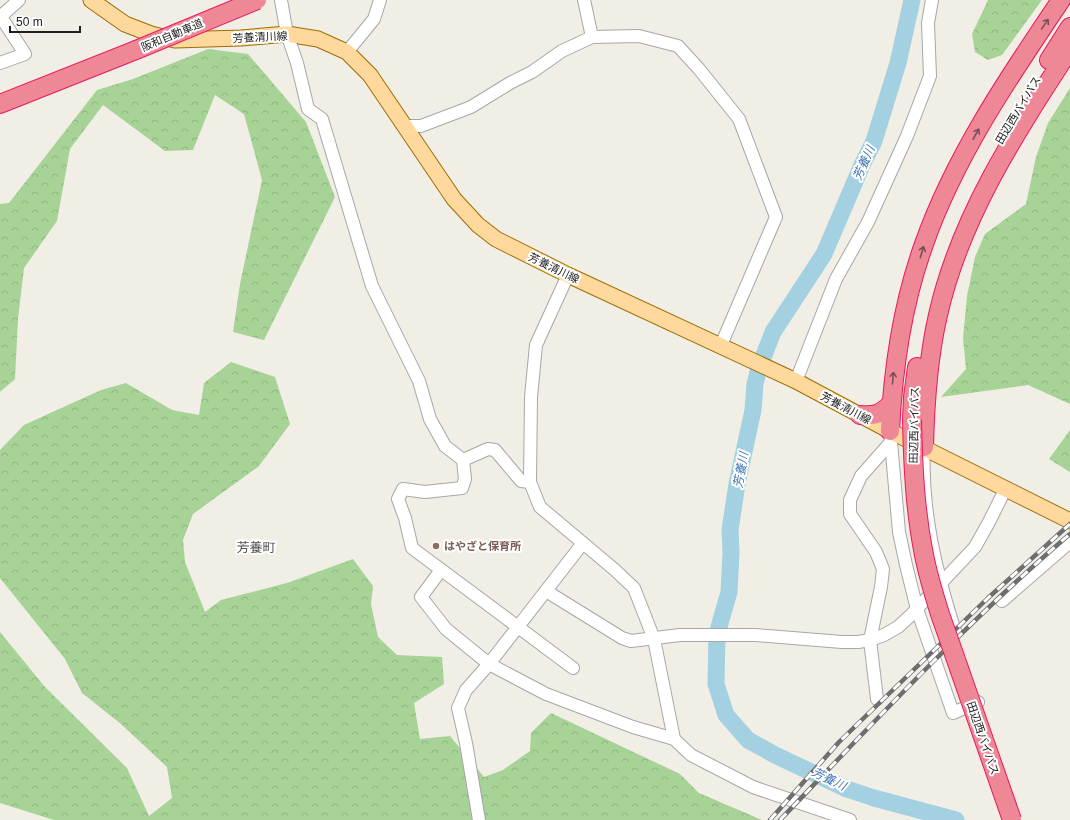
<svg xmlns="http://www.w3.org/2000/svg" width="1070" height="820" font-family="Arial,'Noto Sans JP',sans-serif">
  <style>
    .forest { fill: url(#forest-crowns) }
    .lines { fill: none; stroke-linecap: round; stroke-linejoin: round }
    .river { stroke: #a3d1e2; stroke-width: 17 }
    .minor-casing { stroke: #a7a7a7; stroke-width: 14 }
    .major-casing { stroke: #9c6e00; stroke-width: 17 }
    .highway-casing { stroke: #e91958; stroke-width: 20 }
    .minor { stroke: #fff; stroke-width: 12 }
    .major { stroke: #ffd89d; stroke-width: 15 }
    .highway { stroke: #ee8897; stroke-width: 18 }
    .rail-casing { stroke: #6e6e6e; stroke-width: 4.5 }
    .rail { stroke: #fff; stroke-width: 3; stroke-dasharray: 9; stroke-linecap: butt }
    .highway-bridge-casing { stroke: #e91958; stroke-width: 20; stroke-linecap: butt }
    .highway-bridge { stroke: #ee8897; stroke-width: 18 }
    .oneway { stroke: #7d4f56 }
    .education-dot { fill: #8d6e63; stroke: #fff; stroke-width: 1.5 }
    .labels { text-anchor: middle; stroke-width: 4; stroke-linejoin: round; paint-order: stroke }
    .street-label { font-size: 11px; fill: #202020; stroke: #fff }
    .education-label { font-size: 11px; font-weight: bold; fill: #785e54; stroke: #fff; text-anchor: start }
    .water-label { font-size: 12px; font-style: italic; fill: #4174b0; stroke: #fff }
    .quarter-label { font-size: 13px; fill: #535353; stroke: #fff }
  </style>
  <defs>
    <pattern id="forest-crowns" width="20" height="18" patternUnits="userSpaceOnUse"><rect width="20" height="18" fill="#a7d397"/><path d="M2 6a3 3 0 1 1 6 0M12 15a3 3 0 1 1 6 0" fill="none" stroke="#8fb582"/></pattern>
  </defs>
  <rect width="100%" height="100%" fill="#f1eee6"/>
  <g class="forest">
    <polygon points="988,0 1042,0 1002,55 988,60 975,52 972,34"/>
    <polygon points="208,49 248,54 306,122 335,197 264,340 233,332 240,284 262,180 244,114 215,95 193,150 165,151 103,105 70,149 57,221 24,268 18,319 15,379 0,392 0,204 9,203 97,90 133,79"/>
    <polygon points="1070,88 1070,404 1028,385 941,397 966,369 963,338 967,296 975,257 985,234 1026,204 1036,157 1048,123"/>
    <polygon points="231,362 275,377 290,424 259,466 193,514 183,540 185,562 205,612 221,600 287,583 353,559 373,586 371,604 378,637 397,655 442,657 444,684 414,703 420,739 450,736 484,777 503,770 530,751 531,733 551,713 680,774 699,793 762,820 54,820 0,803 0,632 45,687 127,768 149,816 172,798 167,767 121,724 82,693 65,659 0,578 0,450 24,425 101,390 126,383 172,410 199,415 204,383"/>
    <polygon points="1070,430 1070,472 1049,459"/>
  </g>
  <g class="lines">
    <polyline class="river" points="912,0 898,63 874,141 862,165 824,254 773,332 759,368 755,384 753,410 737,484 730,530 731,553 729,592 717,634 716,684 726,715 748,740 775,755 847,789 874,798 956,820"/>
    <g class="minor-casing">
      <g id="minor">
        <polyline points="281,0 287,34 297,63 308,109 322,119 372,286 419,381 430,419 445,446 463,460 465,479 462,488 425,492 403,489 398,499 405,518 412,548 573,668"/>
        <polyline points="584,0 592,37"/>
        <polyline points="0,17 19,0"/>
        <polyline points="347,52 374,19 380,0"/>
        <polyline points="0,63 25,54 1,17"/>
        <polyline points="405,126 421,126 471,107 510,83 532,72 562,51 592,37 639,36 678,46 699,69 739,119 776,217 721,345"/>
        <polyline points="568,275 536,345 531,397 530,482 540,507 615,570 634,588 654,639 674,739"/>
        <polyline points="796,381 836,279 868,222 907,136 930,76 928,23 932,0"/>
        <polyline points="890,431 899,532 906,565 917,609 953,713 978,702"/>
        <path d="M924,447C921,510 936,572 955,631"/>
        <polyline points="463,460 488,449 495,450 521,481 530,482"/>
        <polyline points="441,570 421,597 446,629 489,664 546,694 633,727 674,739 691,755 753,787 850,820"/>
        <polyline points="546,591 622,638 631,641 680,635 756,635 842,642 858,642 870,640 884,635 898,627 910,616 975,547 989,522 1006,488"/>
        <polyline points="1002,601 1070,542"/>
        <polyline points="877,699 870,640 881,587 883,569 876,552 850,514 850,500 861,476 891,442"/>
        <polyline points="479,820 466,743 458,708 466,690 489,664 583,543"/>
      </g>
    </g>
    <g class="major-casing">
      <polyline id="major" points="91,0 125,24 151,34 175,40 241,38 287,34 318,39 347,52 370,75 454,199 478,225 496,239 568,275 796,381 890,431 1070,521"/>
    </g>
    <g class="highway-casing">
      <g id="highway">
        <polyline points="1049,60 1070,27"/>
        <polyline points="0,104 136,50"/>
        <path d="M860,415C876,416 879,415 891,404"/>
        <polyline points="912,420 913,397 917,367"/>
        <path d="M890,431C893,367 902,305 924,244C955,156 1009,77 1061,0"/>
        <path d="M924,447C925,403 928,358 938,315C960,217 1016,132 1070,49"/>
      </g>
    </g>
    <use href="#minor" class="minor"/>
    <use href="#major" class="major"/>
    <use href="#highway" class="highway"/>
    <g class="rail-casing">
      <g id="rail">
        <polyline points="770,820 839,742 988,598 1070,524"/>
        <path d="M780,820C874,722 967,622 1070,534"/>
      </g>
    </g>
    <use href="#rail" class="rail"/>
    <g class="highway-bridge-casing">
      <g id="highway-bridge">
        <polyline points="136,50 257,0"/>
        <path d="M912,420C913,466 915,510 924,555C928,575 934,595 940,614L1012,820"/>
      </g>
    </g>
    <use href="#highway-bridge" class="highway-bridge"/>
  </g>
  <defs><path id="oneway-shaft" d="M-6 0H5M1.5-3L5.5 0L1.5 3" fill="none" stroke-width="1.6" stroke-linecap="round" stroke-linejoin="round"/></defs>
  <g class="oneway">
    <use href="#oneway-shaft" transform="translate(1045 24) rotate(-55)"/>
    <use href="#oneway-shaft" transform="translate(976 134) rotate(-61)"/>
    <use href="#oneway-shaft" transform="translate(922 252) rotate(-73)"/>
    <use href="#oneway-shaft" transform="translate(893 378) rotate(-85)"/>
  </g>
  <circle class="education-dot" cx="436" cy="546" r="4"/>
  <g class="labels">
    <g class="street-label">
      <text transform="translate(172 35) rotate(-23)" y="4">阪和自動車道</text>
      <text transform="translate(260 37) rotate(-3)" y="4">芳養清川線</text>
      <text transform="translate(1018 110) rotate(-59)" y="4">田辺西バイパス</text>
      <text transform="translate(554 268) rotate(26)" y="4">芳養清川線</text>
      <text transform="translate(846 408) rotate(28)" y="4">芳養清川線</text>
      <text transform="translate(914 425) rotate(-89)" y="4">田辺西バイパス</text>
      <text transform="translate(983 738) rotate(71)" y="4">田辺西バイパス</text>
    </g>
    <g class="education-label">
      <text x="444" y="550">はやざと保育所</text>
    </g>
    <g class="water-label">
      <text transform="translate(864 163) rotate(-66)" y="4">芳養川</text>
      <text transform="translate(741 470) rotate(-80)" y="4">芳養川</text>
      <text transform="translate(829 779) rotate(26)" y="4">芳養川</text>
    </g>
    <g class="quarter-label">
      <text x="256" y="552">芳養町</text>
    </g>
  </g>
  <path d="M10 26v6h70v-6" fill="none" stroke="#202020" stroke-width="2"/>
  <text x="16" y="26" font-size="12" fill="#202020" stroke="#ffffff" stroke-width="3" paint-order="stroke">50 m</text>
</svg>
